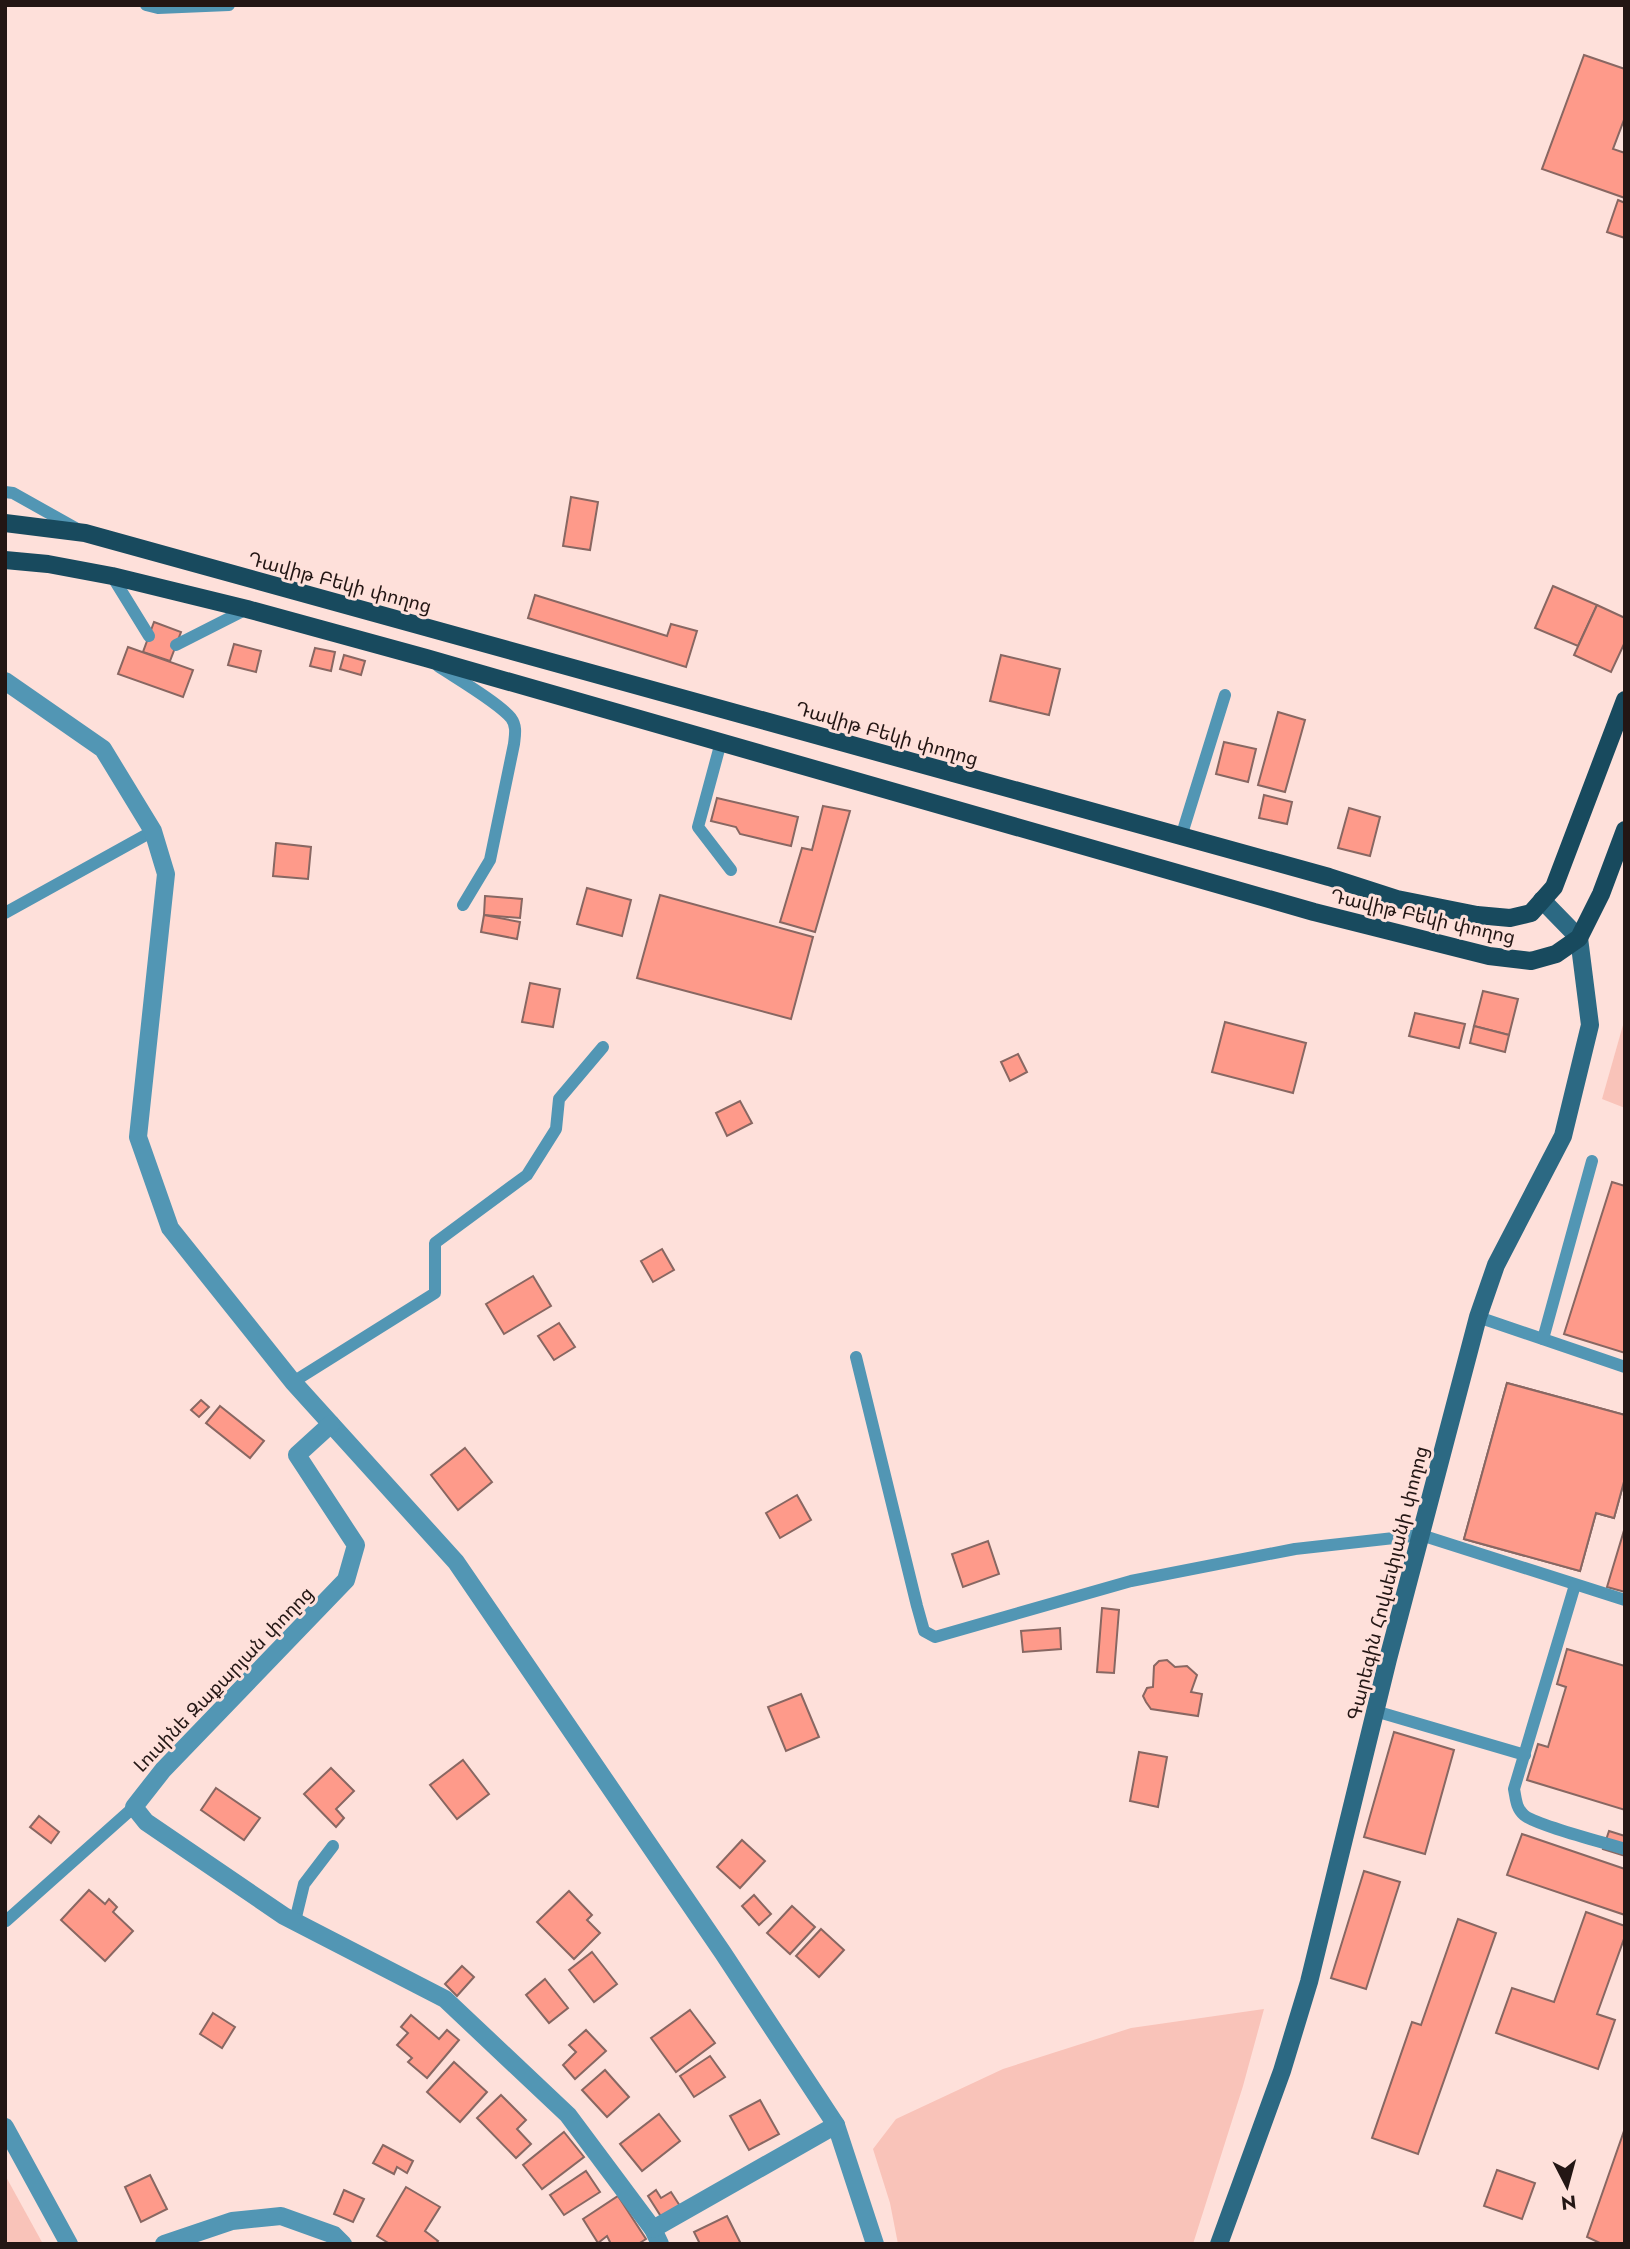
<svg xmlns="http://www.w3.org/2000/svg" width="1630" height="2249" font-family="Jost,'Noto Sans Armenian',sans-serif">
  <style>
    .green { fill: #f9c3b9 }
    .building { fill: #fe9a8a; stroke: #886762; stroke-width: 2; fill-rule: evenodd }
    .lines { fill: none; stroke-linecap: round; stroke-linejoin: round }
    .service { stroke: #5296b4; stroke-width: 12 }
    .minor { stroke: #5296b4; stroke-width: 18 }
    .secondary { stroke: #2c6983; stroke-width: 18 }
    .primary { stroke: #184a5e; stroke-width: 18 }
    .labels { text-anchor: middle; stroke-width: 6; stroke-linejoin: round; paint-order: stroke }
    .street-label { font-size: 19px; fill: #231614; stroke: #fee0da }
  </style>
  <rect width="100%" height="100%" fill="#fee0da"/>
  <g class="green">
    <polygon points="1625,1018 1625,1108 1602,1099"/>
    <polygon points="1264,2009 1243,2086 1193,2244 898,2244 890,2203 873,2149 896,2119 1003,2069 1131,2028"/>
    <polygon points="5,2175 43,2244 5,2244"/>
  </g>
  <g class="building">
    <polygon points="1584,55 1625,69 1625,117 1613,149 1625,153 1625,198 1542,169"/>
    <polygon points="1618,200 1625,203 1625,238 1607,232"/>
    <polygon points="571,497 598,502 590,550 563,546"/>
    <polygon points="1553,586 1597,605 1578,646 1535,628"/>
    <polygon points="535,595 667,636 671,624 697,631 686,667 528,618"/>
    <polygon points="1597,605 1625,618 1625,642 1611,672 1574,655"/>
    <polygon points="154,622 181,632 170,661 143,652"/>
    <polygon points="234,644 261,651 256,672 228,665"/>
    <polygon points="128,647 193,670 183,697 118,674"/>
    <polygon points="315,648 335,652 331,671 310,666"/>
    <polygon points="344,655 365,661 361,675 340,669"/>
    <polygon points="1001,655 1060,669 1049,715 990,701"/>
    <polygon points="1278,712 1305,720 1285,792 1258,785"/>
    <polygon points="1224,742 1256,749 1248,782 1216,774"/>
    <polygon points="1264,795 1292,802 1287,824 1259,818"/>
    <polygon points="717,798 798,817 791,846 740,834 736,827 711,821"/>
    <polygon points="823,806 850,811 815,932 780,922 802,848 812,850"/>
    <polygon points="1349,808 1380,817 1370,856 1338,848"/>
    <polygon points="276,843 311,847 308,879 273,876"/>
    <polygon points="587,888 631,900 622,936 577,924"/>
    <polygon points="660,895 813,937 791,1019 637,978"/>
    <polygon points="485,896 522,899 520,918 484,915"/>
    <polygon points="484,915 520,922 517,939 481,932"/>
    <polygon points="530,983 560,989 553,1027 522,1022"/>
    <polygon points="1483,991 1518,999 1509,1035 1474,1026"/>
    <polygon points="1415,1013 1465,1024 1459,1048 1409,1036"/>
    <polygon points="1225,1022 1306,1043 1293,1093 1212,1072"/>
    <polygon points="1474,1026 1509,1035 1505,1052 1470,1043"/>
    <polygon points="1018,1054 1027,1072 1010,1081 1001,1062"/>
    <polygon points="740,1101 752,1123 727,1136 716,1113"/>
    <polygon points="1612,1182 1625,1186 1625,1353 1564,1334"/>
    <polygon points="662,1249 674,1270 653,1282 641,1261"/>
    <polygon points="533,1276 551,1306 504,1334 486,1304"/>
    <polygon points="559,1323 575,1347 554,1360 538,1336"/>
    <path d="M1507,1383L1625,1415V1478L1614,1518L1596,1513L1580,1571L1464,1539ZM1537,1446L1600,1463L1586,1511L1524,1494Z"/>
    <polygon points="1507,1383 1625,1415 1625,1478 1614,1518 1596,1513 1580,1571 1464,1539"/>
    <polygon points="201,1400 209,1407 199,1417 191,1410"/>
    <polygon points="220,1406 264,1441 250,1458 206,1423"/>
    <polygon points="465,1448 492,1482 458,1510 431,1475"/>
    <polygon points="797,1495 811,1520 780,1538 766,1513"/>
    <polygon points="1625,1527 1625,1592 1607,1587"/>
    <polygon points="988,1541 999,1574 963,1587 952,1554"/>
    <polygon points="1102,1608 1119,1610 1114,1673 1097,1672"/>
    <polygon points="1060,1628 1061,1649 1023,1652 1021,1631"/>
    <polygon points="1567,1649 1625,1666 1625,1810 1527,1780 1538,1744 1548,1747 1566,1687 1557,1684"/>
    <polygon points="1167,1660 1175,1667 1187,1666 1197,1675 1191,1692 1202,1694 1198,1716 1151,1709 1146,1702 1143,1696 1147,1688 1153,1687 1154,1666 1159,1661"/>
    <polygon points="801,1694 819,1737 786,1751 768,1707"/>
    <polygon points="1394,1732 1454,1750 1425,1854 1364,1837"/>
    <polygon points="1139,1752 1167,1757 1158,1807 1130,1801"/>
    <polygon points="463,1760 489,1794 457,1819 430,1785"/>
    <polygon points="331,1768 354,1791 336,1809 344,1818 336,1827 304,1794"/>
    <polygon points="216,1788 260,1818 244,1840 201,1810"/>
    <polygon points="39,1816 59,1832 51,1843 30,1827"/>
    <polygon points="1609,1831 1625,1836 1625,1856 1603,1849"/>
    <polygon points="1522,1834 1625,1869 1625,1915 1507,1875"/>
    <polygon points="742,1840 765,1861 740,1888 717,1867"/>
    <polygon points="1364,1871 1400,1882 1366,1989 1331,1978"/>
    <polygon points="89,1890 105,1904 109,1899 117,1907 113,1912 133,1931 105,1961 61,1920"/>
    <polygon points="569,1891 592,1915 587,1920 600,1933 574,1959 537,1922"/>
    <polygon points="754,1895 771,1914 759,1925 742,1906"/>
    <polygon points="792,1906 815,1927 790,1954 767,1933"/>
    <polygon points="1586,1912 1625,1926 1625,1936 1597,2014 1615,2020 1598,2069 1496,2033 1512,1988 1554,2002"/>
    <polygon points="1458,1919 1496,1933 1418,2154 1372,2138 1412,2022 1421,2025"/>
    <polygon points="821,1929 844,1950 819,1977 796,1956"/>
    <polygon points="592,1952 617,1984 594,2002 569,1970"/>
    <polygon points="462,1966 474,1977 457,1996 445,1984"/>
    <polygon points="545,1979 568,2008 549,2023 526,1995"/>
    <polygon points="690,2010 715,2043 676,2072 651,2038"/>
    <polygon points="213,2013 235,2027 222,2048 200,2034"/>
    <polygon points="411,2015 439,2039 447,2030 459,2040 427,2078 408,2062 412,2058 397,2045 408,2033 401,2027"/>
    <polygon points="586,2030 606,2051 575,2079 563,2065 576,2052 569,2045"/>
    <polygon points="710,2056 725,2077 694,2097 680,2076"/>
    <polygon points="454,2062 487,2092 460,2122 427,2092"/>
    <polygon points="605,2070 629,2097 607,2117 582,2090"/>
    <polygon points="501,2095 526,2120 517,2129 531,2144 516,2158 477,2118"/>
    <polygon points="760,2100 779,2134 749,2150 730,2116"/>
    <polygon points="659,2114 680,2141 642,2171 620,2144"/>
    <polygon points="1625,2128 1625,2244 1602,2244 1587,2237"/>
    <polygon points="564,2132 584,2157 542,2189 523,2165"/>
    <polygon points="383,2145 413,2161 407,2173 397,2167 394,2174 373,2163"/>
    <polygon points="1497,2170 1535,2183 1522,2219 1484,2206"/>
    <polygon points="586,2171 600,2192 564,2215 550,2195"/>
    <polygon points="150,2175 167,2209 141,2222 125,2187"/>
    <polygon points="406,2187 440,2207 425,2231 438,2241 436,2244 390,2244 377,2236"/>
    <polygon points="344,2190 364,2199 353,2222 334,2214"/>
    <polygon points="656,2190 661,2198 671,2192 680,2206 662,2218 648,2196"/>
    <polygon points="618,2196 646,2239 638,2244 611,2244 607,2236 598,2243 583,2219"/>
    <polygon points="727,2216 741,2244 700,2244 694,2232"/>
  </g>
  <g class="lines">
    <g class="service">
      <polyline points="146,5 158,8 229,5"/>
      <polyline points="5,492 13,493 79,530"/>
      <polyline points="112,576 149,636"/>
      <polyline points="176,645 247,609"/>
      <path d="M438,666C456,678 499,703 511,718C517,726 515,735 514,744L490,860L463,905"/>
      <polyline points="721,742 698,827 731,870"/>
      <polyline points="1181,837 1225,695"/>
      <polyline points="5,913 153,831"/>
      <polyline points="1478,1317 1625,1367"/>
      <polyline points="1543,1339 1592,1161"/>
      <polyline points="856,1357 917,1606 924,1631 935,1637 1131,1581 1295,1549 1421,1535 1625,1600"/>
      <polyline points="293,1382 435,1293 435,1243 527,1175 556,1129 559,1099 603,1047"/>
      <path d="M1575,1585L1514,1789C1516,1799 1516,1808 1524,1815C1535,1825 1606,1843 1625,1849"/>
      <polyline points="1375,1711 1525,1755"/>
      <polyline points="6,1921 134,1807"/>
      <polyline points="295,1921 304,1884 333,1846"/>
    </g>
    <g class="minor">
      <polyline points="5,681 103,749 153,831 166,874 138,1137 170,1228 293,1382 456,1562 723,1953 836,2125 875,2244"/>
      <polyline points="331,1424 297,1455 356,1545 346,1580 163,1770 134,1807 146,1822 284,1916 445,1999 568,2115 653,2229 660,2244"/>
      <polyline points="5,2127 69,2244"/>
      <polyline points="653,2229 836,2125"/>
      <polyline points="164,2244 232,2221 281,2216 334,2235 343,2244"/>
    </g>
    <polyline class="secondary" points="1219,2244 1282,2071 1309,1982 1388,1659 1478,1317 1496,1265 1563,1136 1590,1025 1579,938 1542,900"/>
    <g class="primary">
      <polyline points="5,523 85,533 1329,877 1397,899 1477,915 1510,918 1531,913 1554,887 1625,700"/>
      <polyline points="5,560 48,564 112,576 247,609 426,658 1314,912 1489,956 1531,961 1556,954 1579,938 1601,894 1625,830"/>
    </g>
  </g>
  <g class="labels">
    <g class="street-label">
      <text transform="translate(340 582) rotate(15)" y="7">Դավիթ Բեկի փողոց</text>
      <text transform="translate(887 733) rotate(16)" y="7">Դավիթ Բեկի փողոց</text>
      <text transform="translate(1423 916) rotate(13)" y="7">Դավիթ Բեկի փողոց</text>
      <text transform="translate(1387 1583) rotate(-76)" y="7">Գարեգին Հովսեփյանի փողոց</text>
      <text transform="translate(223 1679) rotate(-46)" y="7">Լուսինե Զաքարյան փողոց</text>
    </g>
  </g>
  <rect width="1630" height="2249" fill="none" stroke="#231614" stroke-width="14"/>
  <g transform="translate(1567 2186) rotate(174)" stroke="#fee0da" stroke-width="5" paint-order="stroke">
  <path d="M0-5L12 26L0 18L-12 26Z" fill="#231614"/>
  <text y="-10" font-size="19" font-weight="bold" text-anchor="middle" fill="#231614">N</text>
  </g>
</svg>
